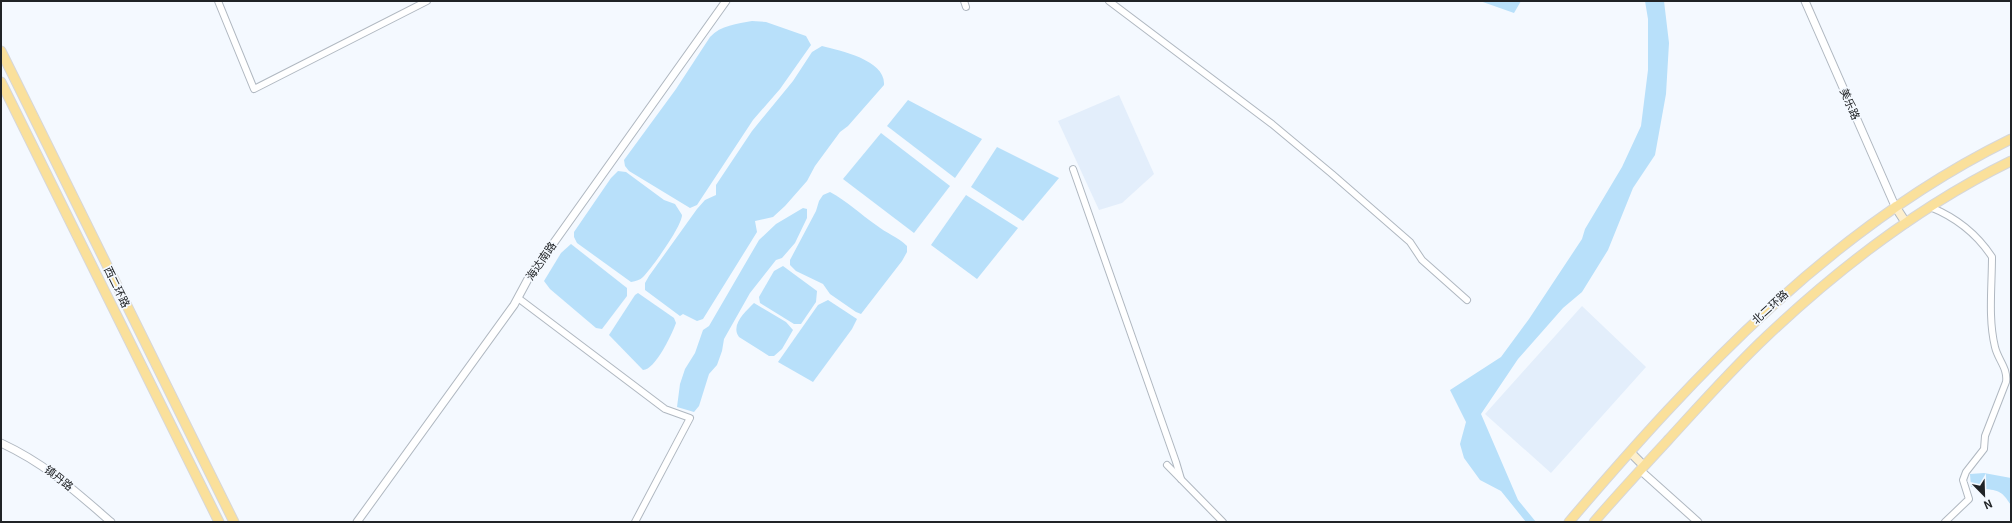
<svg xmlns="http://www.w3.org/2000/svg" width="2012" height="523" font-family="Georgia,'Noto Sans SC',serif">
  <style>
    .built { fill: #e3eefb }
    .water { fill: #b8e0fa }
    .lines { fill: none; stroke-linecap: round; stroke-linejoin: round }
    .minor-casing { stroke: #b0b8c1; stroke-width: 8 }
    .tertiary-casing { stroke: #b0b8c1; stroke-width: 9 }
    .secondary-casing { stroke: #b0b8c1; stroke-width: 10 }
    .primary-casing { stroke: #d7d7d8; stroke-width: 11 }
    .minor { stroke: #fff; stroke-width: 6 }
    .tertiary { stroke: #fff; stroke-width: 7 }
    .secondary { stroke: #fdefcd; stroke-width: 8 }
    .primary { stroke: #fae09b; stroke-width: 9 }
    .labels { text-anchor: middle; stroke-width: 3.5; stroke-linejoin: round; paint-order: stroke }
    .street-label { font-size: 11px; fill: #202326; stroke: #f4f9ff }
  </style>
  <rect width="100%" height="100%" fill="#f4f9ff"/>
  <g class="built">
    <polygon points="1119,95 1154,174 1122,203 1099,210 1058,121"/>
    <polygon points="1582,306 1646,367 1551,473 1485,414"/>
  </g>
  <g class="water">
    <polygon points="1480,1 1521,1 1514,13"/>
    <polygon points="1645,1 1664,1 1669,43 1666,94 1655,155 1633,188 1608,250 1582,292 1563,308 1518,359 1481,414 1518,500 1536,522 1526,522 1501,491 1480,480 1464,458 1460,444 1466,422 1450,390 1501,357 1529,319 1582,239 1585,229 1622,167 1641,126 1648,70 1648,19"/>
    <path d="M752,21L766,22L806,36L811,45L780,89L753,120L697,205L690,208L629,171L625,166L624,160L676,89L710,37C721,25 737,24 752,21Z"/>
    <path d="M822,46C841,51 886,60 884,85L848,126L840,132L815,166L807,181L785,206L773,217L755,221L757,232L703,319L697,321L683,314L680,316L645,290V283L649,276L697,209L705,200L716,195V185L752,131L793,81L812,52Z"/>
    <polygon points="908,100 982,139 955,178 887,126"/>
    <polygon points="881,133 950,186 914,233 843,179"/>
    <polygon points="997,147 1059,178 1023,221 971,187"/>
    <path d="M618,171L626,172L664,200L675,204L682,215C682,226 652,268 643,277C640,280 636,281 631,282L577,243L574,237V232L611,178Z"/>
    <path d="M830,192C847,201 860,214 876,225C886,233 898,237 907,246V252L902,261L861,314L856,312L830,294L823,284L796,271L790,265V260L816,211L819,201L823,195Z"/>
    <polygon points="966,195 1018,228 977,279 931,245"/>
    <polygon points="803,208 807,209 807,218 795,243 782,258 776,260 750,293 724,339 722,351 717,365 709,374 699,406 694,412 677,407 680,384 685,369 695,353 703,330 709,326 759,240 776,224"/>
    <polygon points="571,244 627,288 627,296 602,329 596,328 550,289 544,281 561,253"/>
    <polygon points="783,266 817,291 816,302 801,324 794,324 760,303 759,297 774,271"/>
    <path d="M638,293L674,318L676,323C672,334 655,370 643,370L609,335L635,295Z"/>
    <polygon points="828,300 857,319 852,329 813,382 778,362 818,305"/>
    <path d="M754,303L786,322L793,330L782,349L774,356H769L739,337C730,325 746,311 754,303Z"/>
    <path d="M1984,473L2011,478V505C2002,492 2001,491 1986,489C1980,488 1977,486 1971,487L1970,474Z"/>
  </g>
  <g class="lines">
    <g class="minor-casing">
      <g id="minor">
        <polyline points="218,1 254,89 427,1"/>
        <polyline points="964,1 966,7"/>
        <polyline points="1109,1 1272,124 1332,174 1410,242 1422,260 1467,300"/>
        <polyline points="1073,169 1176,462 1181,479"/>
        <path d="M1930,207C1955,217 1977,234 1992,257C1992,286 1988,319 1995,347C1998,360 2008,368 2006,382L1985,436L1984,449L1966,472L1963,480L1969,499L1945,522"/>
        <polyline points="518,298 665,409 690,418 635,522"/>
        <polyline points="1167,465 1223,522"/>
      </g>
    </g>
    <g class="tertiary-casing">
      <g id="tertiary">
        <polyline points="1805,1 1895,206"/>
        <path d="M1,443C46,464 74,490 111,522"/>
        <polyline points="1640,470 1698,522"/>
        <polyline points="357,522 514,305 528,279 726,1"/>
      </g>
    </g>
    <g class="secondary-casing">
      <g id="secondary">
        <polyline points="1895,206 1906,223"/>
        <polyline points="1631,453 1644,466"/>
      </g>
    </g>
    <g class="primary-casing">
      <g id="primary">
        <polyline points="1,51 234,522"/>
        <polyline points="1,82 219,522"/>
        <path d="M1569,522C1696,373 1833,226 2011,139"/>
        <path d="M1594,522C1618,494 1644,466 1669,439C1701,404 1732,369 1767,336C1839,268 1921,205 2011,161"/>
      </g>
    </g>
    <use href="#minor" class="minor"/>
    <use href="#tertiary" class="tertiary"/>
    <use href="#secondary" class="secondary"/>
    <use href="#primary" class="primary"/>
  </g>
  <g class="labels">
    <g class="street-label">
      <text transform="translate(1850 104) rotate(66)" y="4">美乐路</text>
      <text transform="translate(541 261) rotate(-55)" y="4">海达南路</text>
      <text transform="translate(117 287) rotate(64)" y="4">西二环路</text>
      <text transform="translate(1770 307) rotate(-42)" y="4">北二环路</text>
      <text transform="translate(59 478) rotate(38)" y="4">镇丹路</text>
    </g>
  </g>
  <rect width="2012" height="523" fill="none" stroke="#202326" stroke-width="4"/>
  <g transform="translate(1984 495) rotate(157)" stroke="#f4f9ff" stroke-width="3" paint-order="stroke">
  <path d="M0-3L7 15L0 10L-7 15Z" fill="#202326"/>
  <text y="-6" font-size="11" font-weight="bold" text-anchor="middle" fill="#202326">N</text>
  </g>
</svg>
